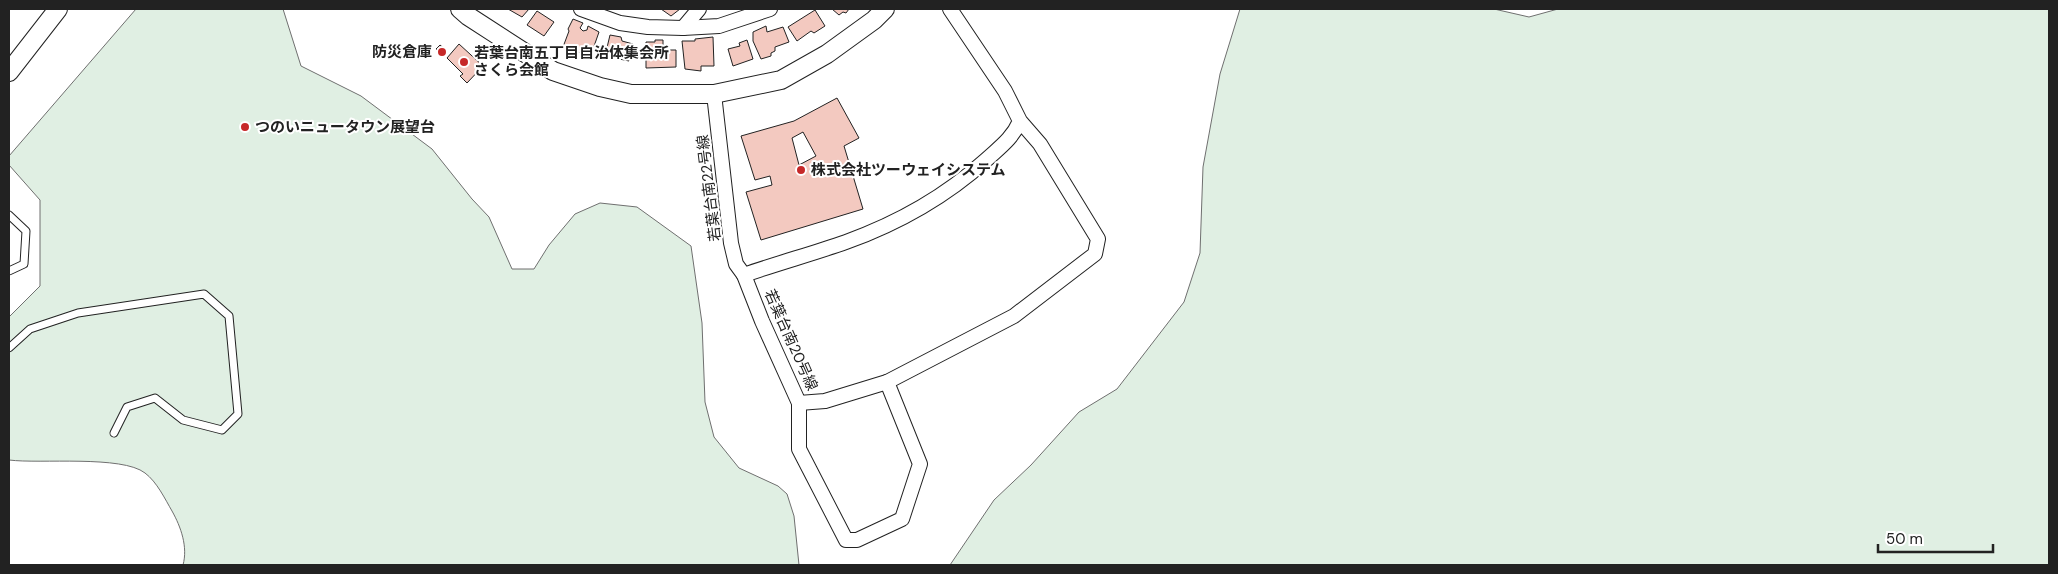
<svg xmlns="http://www.w3.org/2000/svg" width="2058" height="574" font-family="'DM Sans','Noto Sans JP',sans-serif">
  <style>
    .green { fill: #e0efe3; stroke: #6f6f6f }
    .building { fill: #f3c9c0; stroke: #222; fill-rule: evenodd }
    .lines { fill: none; stroke-linecap: round; stroke-linejoin: round }
    .service-casing { stroke: #222; stroke-width: 9 }
    .minor-casing { stroke: #222; stroke-width: 16 }
    .tertiary-casing { stroke: #222; stroke-width: 20 }
    .service { stroke: #fff; stroke-width: 7 }
    .minor { stroke: #fff; stroke-width: 14 }
    .tertiary { stroke: #fff; stroke-width: 18 }
    .poi-dot { fill: #c62828; stroke: #fff; stroke-width: 2 }
    .labels { text-anchor: middle; stroke-width: 4; stroke-linejoin: round; paint-order: stroke }
    .poi-label { font-size: 15px; font-weight: bold; fill: #222; stroke: #fff; text-anchor: start }
    .street-label { font-size: 15px; fill: #222; stroke: #fff }
  </style>
  <rect width="100%" height="100%" fill="#fff"/>
  <g class="green">
    <path d="M136,9H283L301,66L361,96L432,149L472,199L489,217L512,269H534L549,245L575,214L600,203L637,207L691,246L702,323L705,402L714,437L739,468L778,486L787,494L794,516L799,565H183C188,547 181,527 172,511C165,499 157,482 145,473C122,455 40,464 9,460V317L40,286V200L9,165V156Z"/>
    <polygon points="1240,9 1494,9 1529,17 1558,9 2049,9 2049,565 950,565 994,500 1031,465 1079,412 1117,389 1184,302 1200,253 1203,167 1220,74"/>
  </g>
  <g class="building">
    <polygon points="508,9 529,9 522,17"/>
    <polygon points="661,9 680,9 671,16"/>
    <polygon points="832,9 849,9 846,13 843,12 839,15"/>
    <polygon points="815,10 825,26 814,33 811,31 797,41 788,27"/>
    <polygon points="537,11 554,22 544,36 527,25"/>
    <polygon points="573,19 583,23 580,28 583,31 587,30 588,26 599,32 592,52 584,50 584,54 563,47 569,31 568,29"/>
    <polygon points="766,26 767,32 783,27 789,42 775,47 775,51 771,53 771,56 761,59 753,41 753,32"/>
    <polygon points="610,35 621,37 622,41 633,44 629,61 605,56"/>
    <polygon points="713,37 714,66 701,66 701,71 685,69 682,41 695,41 695,39"/>
    <polygon points="655,40 663,40 663,50 676,50 676,67 646,68 646,42 655,42"/>
    <polygon points="747,40 753,59 733,66 728,49 740,46 739,43"/>
    <polygon points="459,44 483,66 467,83 460,76 463,74 447,58"/>
    <polygon points="440,45 446,50 442,54 436,49"/>
    <path d="M837,98L859,138L844,146L863,209L761,240L746,192L772,185L770,176L755,180L741,136L794,121ZM803,132L816,156L799,165L792,138Z"/>
  </g>
  <g class="lines">
    <g class="service-casing">
      <g id="service">
        <polyline points="9,215 26,231 24,264 9,271"/>
        <polyline points="9,348 30,329 78,313 204,294 229,316 238,414 222,430 183,420 155,398 127,407 114,433"/>
      </g>
    </g>
    <g class="minor-casing">
      <g id="minor">
        <polyline points="581,9 620,23 648,27 683,28 719,26 770,9"/>
        <path d="M950,9L1005,91L1020,121L1040,144L1098,239L1095,254L1014,316L887,382L825,401L799,403L762,321L744,275C778,263 812,254 846,242C896,224 946,196 986,160C1000,147 1012,139 1020,121"/>
        <polyline points="683,28 699,9"/>
        <polyline points="714,94 731,243 736,264 744,275"/>
        <polyline points="799,403 799,449 846,540 857,540 902,519 920,464 887,382"/>
      </g>
    </g>
    <g class="tertiary-casing">
      <g id="tertiary">
        <polyline points="460,9 468,16 553,71 600,87 631,94 714,94 781,80 827,54 874,20 885,9"/>
        <polyline points="9,72 58,9"/>
      </g>
    </g>
    <use href="#service" class="service"/>
    <use href="#minor" class="minor"/>
    <use href="#tertiary" class="tertiary"/>
  </g>
  <g class="poi-dot">
    <circle cx="442" cy="52" r="5"/>
    <circle cx="464" cy="62" r="5"/>
    <circle cx="245" cy="127" r="5"/>
    <circle cx="801" cy="170" r="5"/>
  </g>
  <g class="labels">
    <g class="poi-label">
      <text x="432" y="57" text-anchor="end">防災倉庫</text>
      <text x="474" y="58">若葉台南五丁目自治体集会所<tspan x="474" dy="17">さくら会館</tspan></text>
      <text x="255" y="132">つのいニュータウン展望台</text>
      <text x="811" y="175">株式会社ツーウェイシステム</text>
    </g>
    <g class="street-label">
      <text transform="translate(709 188) rotate(-97)" y="5">若葉台南22号線</text>
      <text transform="translate(791 340) rotate(66)" y="5">若葉台南20号線</text>
    </g>
  </g>
  <rect width="2058" height="574" fill="none" stroke="#222222" stroke-width="20"/>
  <path d="M1878 544v8h115v-8" fill="none" stroke="#222222" stroke-width="2.5"/>
  <text x="1886" y="544" font-size="15" fill="#222222" stroke="#ffffff" stroke-width="4" paint-order="stroke">50 m</text>
</svg>
